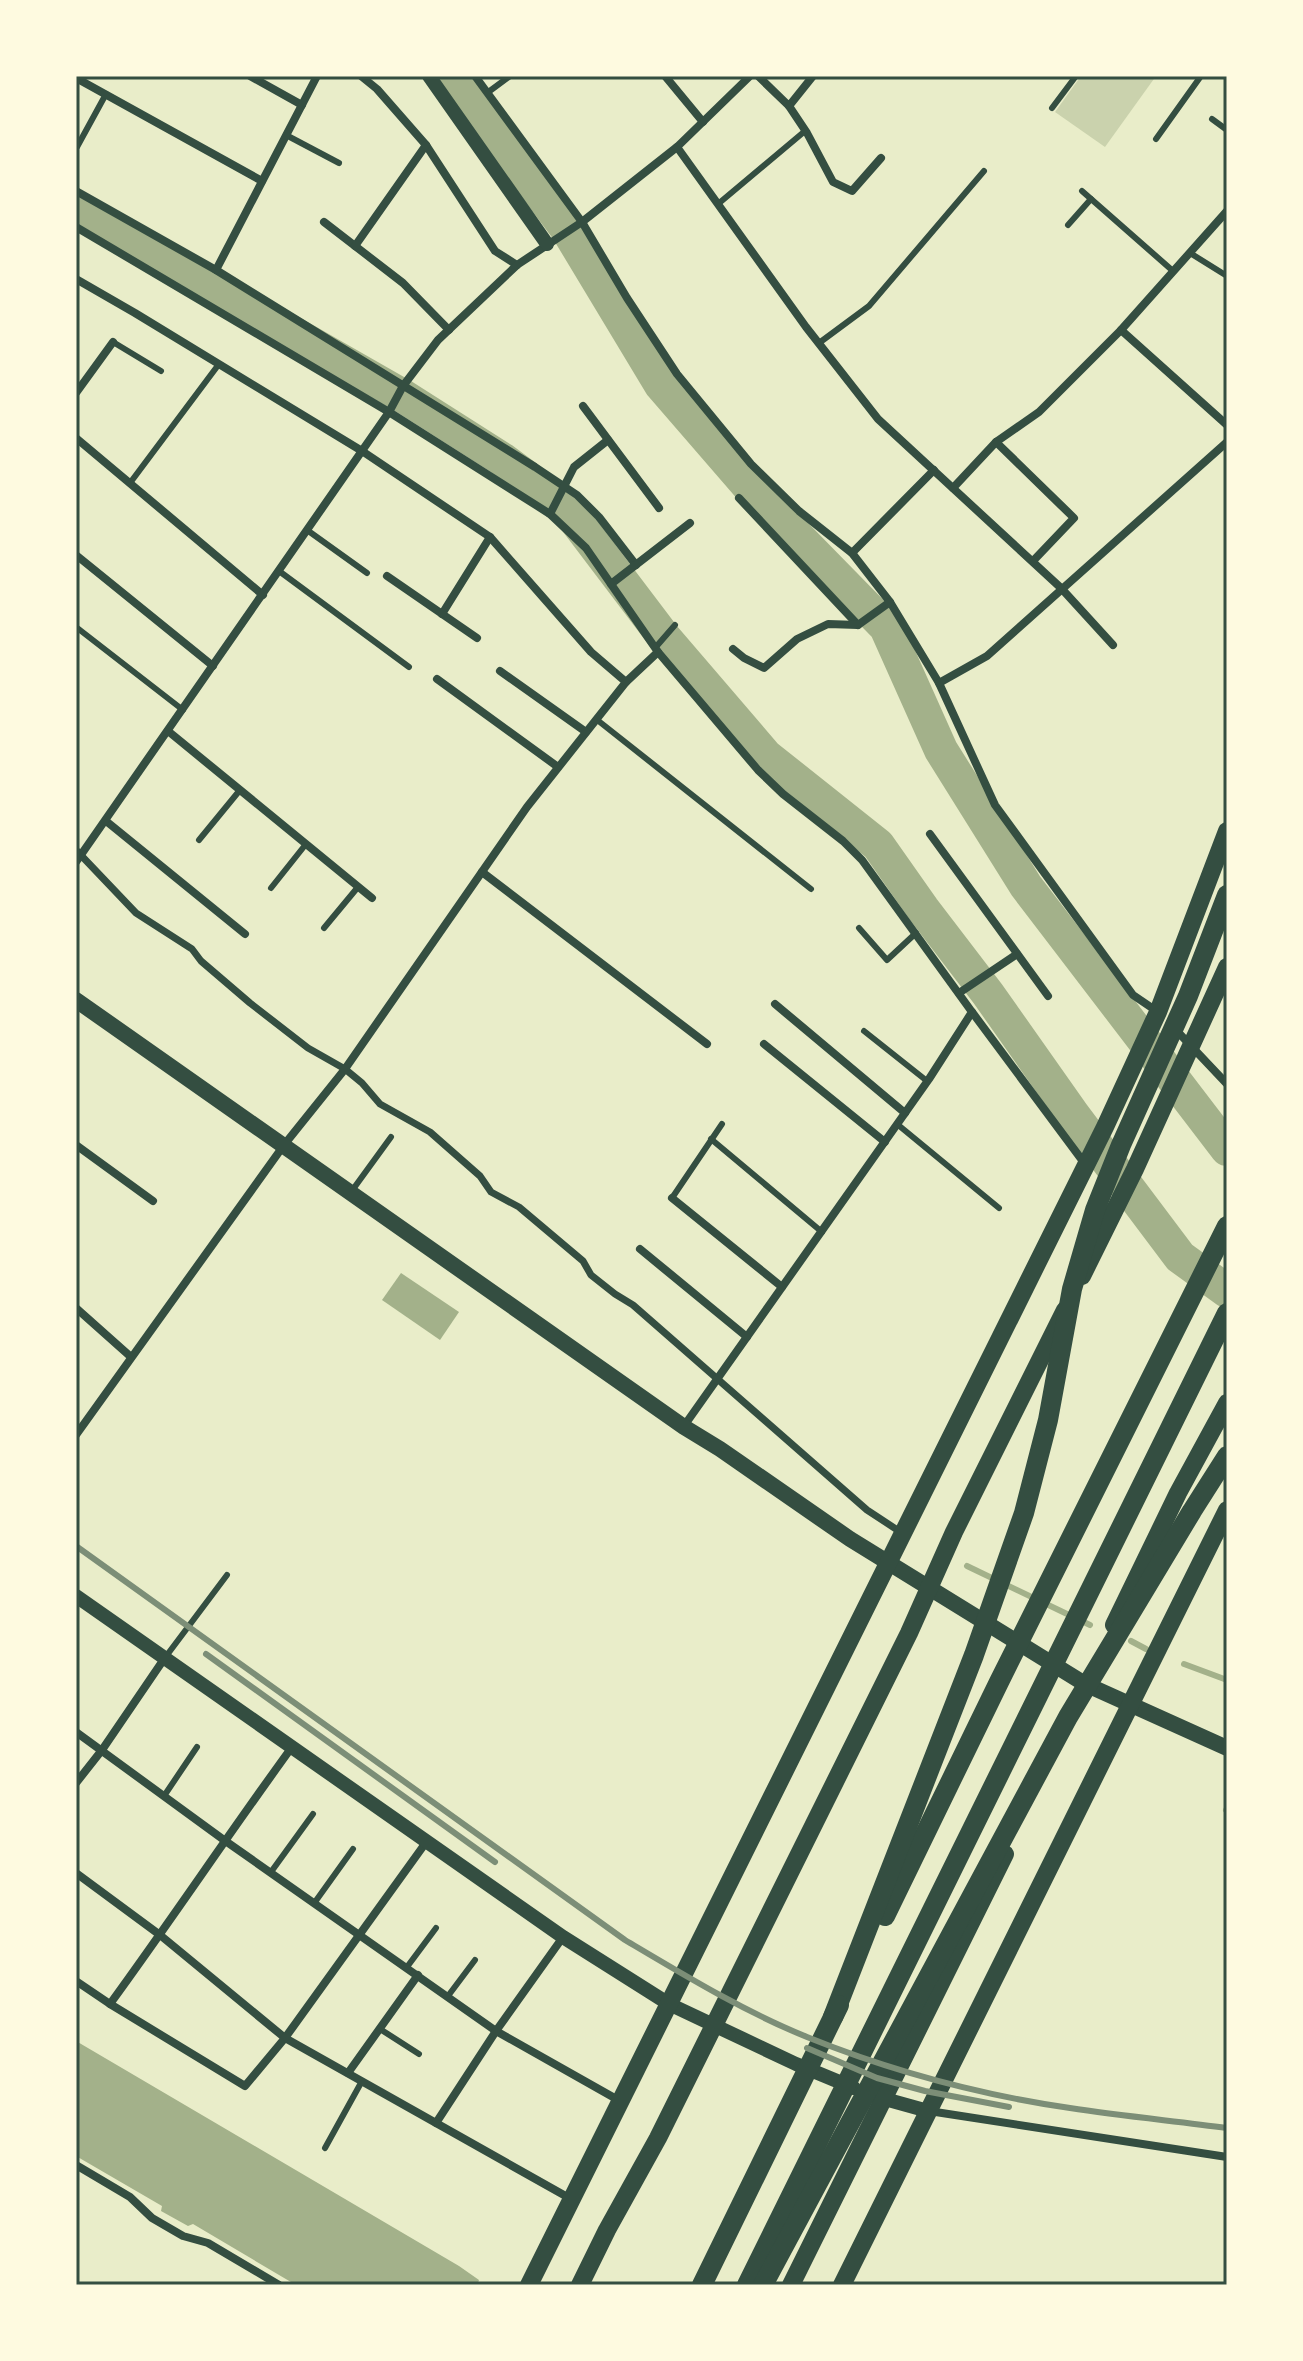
<svg xmlns="http://www.w3.org/2000/svg" width="1303" height="2361" font-family="'Source Sans 3',sans-serif">
  <style>
    .green { fill: #cad2ad }
    .water { fill: #a3b18a }
    .lines { fill: none; stroke-linecap: round; stroke-linejoin: round }
    .stream { stroke: #a3b18a; stroke-width: 6 }
    .river { stroke: #a3b18a; stroke-width: 34 }
    .service { stroke: #344e41; stroke-width: 6 }
    .pedestrian { stroke: #344e41; stroke-width: 7 }
    .minor { stroke: #344e41; stroke-width: 8 }
    .tertiary { stroke: #344e41; stroke-width: 14 }
    .secondary { stroke: #344e41; stroke-width: 16 }
    .primary { stroke: #344e41; stroke-width: 18 }
    .motorway { stroke: #344e41; stroke-width: 20 }
    .rail { stroke: #7c8e77; stroke-width: 6 }
    .neatline { fill: none; stroke: #344e41; stroke-width: 3 }
  </style>
  <rect width="100%" height="100%" fill="#e9edc9"/>
  <polygon class="green" points="1081,76 1156,76 1105,147 1055,112"/>
  <g class="water">
    <polygon points="401,1273 459,1312 440,1340 382,1300"/>
    <polygon points="76,2041 459,2266 479,2280 478,2283 482,2285 296,2285 193,2224 188,2226 161,2211 162,2206 76,2156"/>
  </g>
  <g class="lines">
    <g class="stream">
      <polyline points="967,1566 1090,1625"/>
      <polyline points="1131,1641 1146,1649"/>
      <polyline points="1184,1664 1227,1680"/>
      <polyline points="1226,1810 1227,1808"/>
    </g>
    <g class="river">
      <polyline points="452,76 567,229 661,385 751,489 886,627 941,750 1026,886 1227,1149"/>
      <polyline points="76,209 403,396 502,459 564,505 664,637 766,756 878,845 923,909 988,994 1074,1116 1180,1257 1227,1291"/>
    </g>
    <g class="service">
      <polyline points="487,93 510,76"/>
      <polyline points="1052,108 1076,76"/>
      <polyline points="1212,119 1227,130"/>
      <polyline points="286,135 339,163"/>
      <polyline points="1156,139 1201,76"/>
      <polyline points="77,147 106,94"/>
      <polyline points="1082,191 1173,271"/>
      <polyline points="718,204 805,131"/>
      <polyline points="1068,225 1091,199"/>
      <polyline points="1190,253 1227,276"/>
      <polyline points="113,342 161,371"/>
      <polyline points="819,343 869,306 984,171"/>
      <polyline points="130,483 219,364"/>
      <polyline points="307,530 367,573"/>
      <polyline points="279,571 409,667"/>
      <polyline points="76,627 183,710"/>
      <polyline points="655,648 675,625"/>
      <polyline points="596,719 811,889"/>
      <polyline points="199,840 240,790"/>
      <polyline points="271,888 306,844"/>
      <polyline points="324,928 358,887"/>
      <polyline points="859,928 887,960 916,933"/>
      <polyline points="864,1031 927,1081"/>
      <polyline points="897,1124 999,1208"/>
      <polyline points="711,1139 822,1232"/>
      <polyline points="351,1192 391,1137"/>
      <polyline points="672,1198 722,1124"/>
      <polyline points="164,1659 227,1575"/>
      <polyline points="164,1796 197,1747"/>
      <polyline points="271,1872 313,1814"/>
      <polyline points="315,1902 353,1849"/>
      <polyline points="407,1967 436,1928"/>
      <polyline points="448,1996 475,1960"/>
      <polyline points="380,2029 419,2054"/>
      <polyline points="325,2148 362,2081"/>
    </g>
    <polyline class="pedestrian" points="76,850 136,913 192,949 201,961 250,1003 308,1048 345,1069 362,1083 380,1104 430,1132 480,1176 491,1192 519,1207 583,1261 591,1275 615,1294 633,1305 867,1510 902,1533"/>
    <g class="minor">
      <polyline points="250,76 302,105"/>
      <polyline points="361,76 377,89 426,145 495,251 517,265"/>
      <polyline points="475,76 582,222 627,298 677,374 751,464 799,511 852,553 890,602 939,683 995,805 1133,995 1158,1012"/>
      <polyline points="665,76 703,122"/>
      <polyline points="758,76 789,106 813,76"/>
      <polyline points="76,78 262,181"/>
      <polyline points="789,106 807,133 833,182 852,191 881,158"/>
      <polyline points="677,147 806,327 878,419 1061,588 1113,645"/>
      <polyline points="76,191 216,270 535,467 577,495 599,517 636,565"/>
      <polyline points="324,222 403,283 449,330"/>
      <polyline points="76,227 389,412 550,514 586,548 658,652 758,770 783,794 843,841 862,860 972,1012 929,1079 684,1426"/>
      <polyline points="355,246 426,145"/>
      <polyline points="216,270 317,76"/>
      <polyline points="76,279 135,313 362,451 490,537 591,652 626,682 527,807 345,1069 284,1145 76,1435"/>
      <polyline points="1121,330 1227,425"/>
      <polyline points="76,393 113,342"/>
      <polyline points="583,406 659,508"/>
      <polyline points="76,438 263,595"/>
      <polyline points="996,442 1074,518 1033,561"/>
      <polyline points="953,488 996,442 1039,412 1121,330 1227,211"/>
      <polyline points="739,498 858,625"/>
      <polyline points="550,514 574,467 608,440"/>
      <polyline points="852,553 934,470"/>
      <polyline points="76,555 213,666"/>
      <polyline points="387,576 477,638"/>
      <polyline points="611,584 690,523"/>
      <polyline points="442,614 490,537"/>
      <polyline points="733,649 744,658 764,668 797,639 828,624 858,625 890,602"/>
      <polyline points="500,671 586,732"/>
      <polyline points="437,679 558,767"/>
      <polyline points="626,682 658,652"/>
      <polyline points="939,683 987,656 1227,442"/>
      <polyline points="168,731 372,898"/>
      <polyline points="106,821 245,934"/>
      <polyline points="930,834 1048,996"/>
      <polyline points="76,862 389,412 403,386 438,340 517,265 582,222 677,147 750,76"/>
      <polyline points="482,872 707,1044"/>
      <polyline points="959,993 1017,954"/>
      <polyline points="775,1004 905,1113"/>
      <polyline points="972,1012 1085,1164"/>
      <polyline points="1176,1030 1227,1084"/>
      <polyline points="764,1044 885,1142"/>
      <polyline points="76,1145 153,1201"/>
      <polyline points="672,1198 782,1287"/>
      <polyline points="640,1249 747,1337"/>
      <polyline points="76,1308 131,1357"/>
      <polyline points="76,1732 224,1840 496,2031 620,2101"/>
      <polyline points="76,1783 102,1750 164,1659"/>
      <polyline points="76,1873 160,1935 285,2038 571,2199"/>
      <path d="M76,1981L110,2004C172,1919 230,1832 292,1747"/>
      <polyline points="110,2004 245,2086 285,2038 427,1841"/>
      <polyline points="348,2073 418,1975"/>
      <polyline points="929,2111 1227,2157"/>
      <polyline points="436,2123 496,2031 563,1937"/>
      <polyline points="76,2165 130,2197 152,2218 183,2236 208,2243 279,2285"/>
    </g>
    <g class="tertiary">
      <polyline points="429,76 547,244"/>
      <polyline points="76,1596 563,1937 669,2004 796,2064 854,2088"/>
      <polyline points="874,2096 928,2111"/>
    </g>
    <polyline class="secondary" points="76,1000 684,1427 720,1449 850,1539 1085,1684 1227,1748"/>
    <g class="primary">
      <polyline points="1082,1276 1135,1169 1227,967"/>
      <polyline points="1114,1625 1178,1493 1227,1403"/>
      <polyline points="529,2285 1105,1127 1158,1012 1227,831"/>
      <polyline points="580,2285 607,2230 658,2138 909,1633 954,1532 1065,1310"/>
      <polyline points="791,2285 1005,1854"/>
      <polyline points="842,2285 1227,1510"/>
    </g>
    <g class="motorway">
      <polyline points="885,1916 999,1682 1227,1226"/>
      <polyline points="833,2017 974,1655 1024,1513 1048,1420 1072,1289 1095,1210 1121,1145 1188,996 1227,895"/>
      <polyline points="702,2285 839,2005"/>
      <polyline points="747,2285 1227,1313"/>
      <polyline points="763,2285 1068,1717 1192,1511 1227,1456"/>
    </g>
    <g class="rail">
      <path d="M76,1546L625,1940C684,1975 743,2011 807,2037C891,2071 981,2095 1070,2108C1122,2116 1175,2121 1227,2128"/>
      <polyline points="206,1654 495,1862"/>
      <polyline points="807,2048 877,2078 925,2091 1009,2107"/>
    </g>
  </g>
  <rect width="1303" height="2361" fill="none" stroke="#fefae0" stroke-width="156"/>
  <rect x="78" y="78" width="1147" height="2205" class="neatline"/>
</svg>
